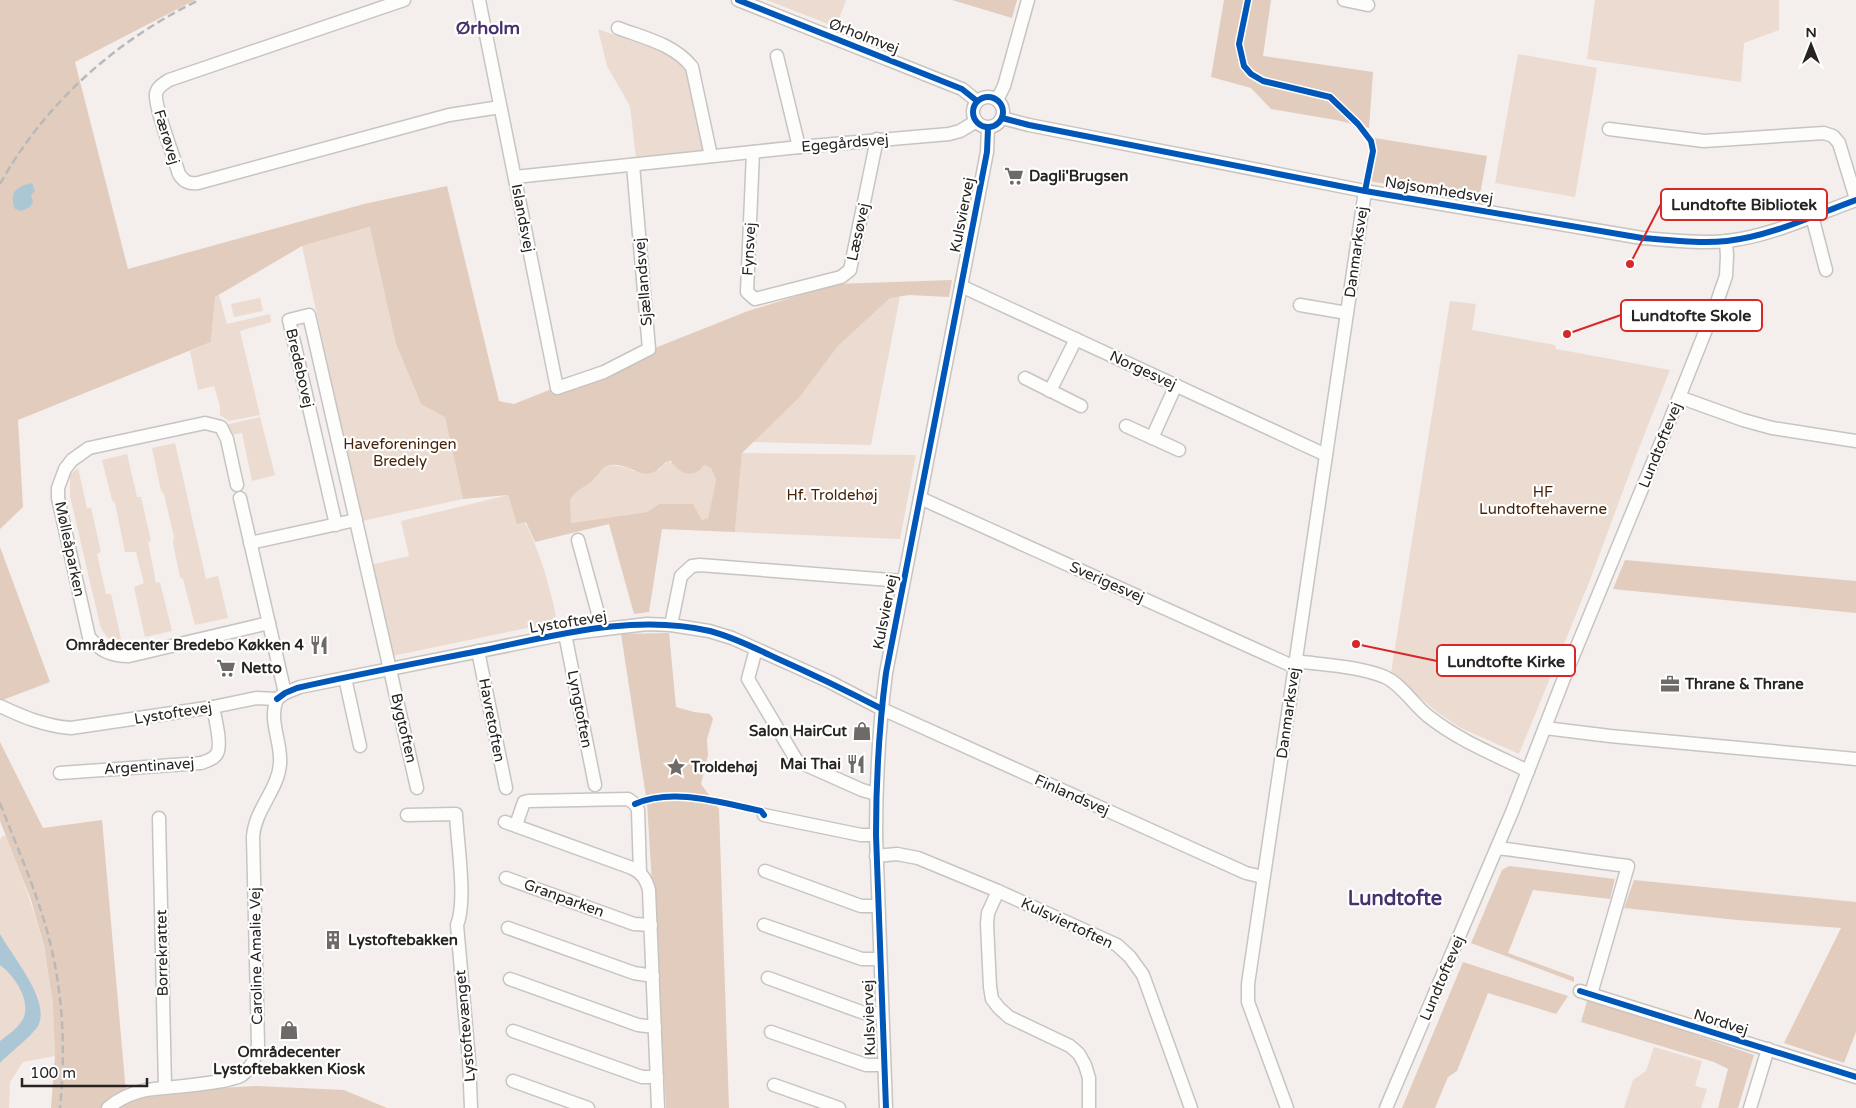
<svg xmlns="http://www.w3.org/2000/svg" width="1856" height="1108" font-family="'Varela Round',sans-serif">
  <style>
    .green { fill: #ebdbd1 }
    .forest { fill: #e2ccbd; fill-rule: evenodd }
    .water { fill: #abc7d6 }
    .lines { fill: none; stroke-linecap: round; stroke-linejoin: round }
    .minor-casing { stroke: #c7c4c2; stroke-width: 15 }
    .minor { stroke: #fdfdfc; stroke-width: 12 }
    .rail { stroke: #bab9b9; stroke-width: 2.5; stroke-dasharray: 8 4; stroke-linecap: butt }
    .cycleway-casing { stroke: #fff; stroke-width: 9 }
    .cycleway { stroke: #0057b8; stroke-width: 6 }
    .labels { text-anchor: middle; stroke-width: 4.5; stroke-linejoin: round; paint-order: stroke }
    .street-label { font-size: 15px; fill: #262321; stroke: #fff }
    .poi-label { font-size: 15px; font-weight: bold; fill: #262321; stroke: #fff; text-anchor: start }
    .park-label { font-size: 15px; fill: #482307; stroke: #fff }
    .quarter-label { font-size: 18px; font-weight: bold; fill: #47326d; stroke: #fff }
    .district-label { font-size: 20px; font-weight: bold; fill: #47326d; stroke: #fff }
    .leader { fill: none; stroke: #d62828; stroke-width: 2 }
    .callout-dot { fill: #d62828; stroke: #fff; stroke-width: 2 }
    .callout { fill: #fff; stroke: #d62828; stroke-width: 2 }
    .callout-label { font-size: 16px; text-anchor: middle; font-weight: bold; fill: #262321 }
  </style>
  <rect width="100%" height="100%" fill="#f4efec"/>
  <g class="green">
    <polygon points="767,0 846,0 836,27"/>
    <polygon points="1595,0 1779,0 1779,30 1744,43 1741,82 1587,59"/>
    <polygon points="598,29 674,56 682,62 687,73 705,151 636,158 630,106 607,66"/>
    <polygon points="1518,54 1597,68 1575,197 1495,183"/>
    <polygon points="371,227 396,344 421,404 445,416 463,499 362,521 302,246"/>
    <polygon points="219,295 227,324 270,314 271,322 240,331 260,415 229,421 220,415 220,406 214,386 198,390 190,351 211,342 215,297"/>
    <polygon points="900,296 871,445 753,442 799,398 838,346 890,298"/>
    <polygon points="260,298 263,311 234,317 231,304"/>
    <polygon points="1450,301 1476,304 1472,330 1555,345 1556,349 1670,370 1637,453 1590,580 1519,754 1461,728 1437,712 1391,673"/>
    <polygon points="260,417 275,475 252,481 242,433 230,435 225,425"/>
    <polygon points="175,443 206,579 218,576 228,618 195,625 183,579 180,577 173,543 174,537 164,494 161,491 152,448"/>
    <polygon points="742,453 916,455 900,539 735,532"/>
    <polygon points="127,454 137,497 141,497 151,541 148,542 156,583 160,582 172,631 145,637 134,587 144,583 136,552 125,552 115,503 112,500 102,460"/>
    <polygon points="667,462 704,465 711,468 716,480 708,518 702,520 693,504 659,504 647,512 571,523 569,499 575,491 595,479 601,468 611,465 629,468 633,471 659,470"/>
    <path d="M78,468L87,508H91L101,552L97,554L106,594H111L122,643C112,644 103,634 100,625L70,496V475Z"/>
    <path d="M508,495L517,523L525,522C540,553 549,583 556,616L551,623L392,656L370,565L409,556L401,521Z"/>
    <path d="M2,836H6C27,890 48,944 53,1002C55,1020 54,1038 55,1056L23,1062L10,1082L9,1108H0V840Z"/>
    <polygon points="1654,1047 1702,1061 1695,1086 1707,1089 1701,1108 1624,1108 1633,1080 1646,1071"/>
  </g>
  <g class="forest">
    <path d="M0,0H195L75,62L128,269L364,204L447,186L499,401L514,404L748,311L836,284L952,280L949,297L909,295L890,298L838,346L799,398L742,453L735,532L662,529L649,612L634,614L609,524L535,542L526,522L517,524L508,495L463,499L445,417L421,404L396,344L370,227L302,246L215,297L211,342L18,420L23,507L0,529ZM671,461C680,475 694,479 704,465L711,468L716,480L708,518L702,520L693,504H659L647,512L571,523L570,499C576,490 585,487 593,480C600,474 600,467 610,465C635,462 643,488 666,462Z"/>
    <polygon points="952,0 1017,0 1012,18"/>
    <polygon points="1224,0 1271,0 1263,56 1373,72 1369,128 1336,120 1271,109 1251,88 1211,77"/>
    <polygon points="1368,137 1487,156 1479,200 1369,181"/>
    <polygon points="0,547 50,682 0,701"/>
    <polygon points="1625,560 1856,581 1856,613 1613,589"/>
    <polygon points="669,633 676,707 694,712 710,714 713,719 707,739 708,755 701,784 719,809 729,1108 666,1108 647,803 621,634"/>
    <polygon points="0,742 43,828 102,820 126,1093 257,1086 344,1090 387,1108 51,1108 55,1056 53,1002 44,946 31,900 0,821"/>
    <polygon points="1509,866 1615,879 1610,899 1533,890 1508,953 1574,977 1574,982 1471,943 1502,870"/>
    <polygon points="1634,880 1856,902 1856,1032 1844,1063 1784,1043 1841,928 1737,920 1624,908"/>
    <polygon points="1463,962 1568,996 1556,1014 1488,993 1457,1071 1448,1077 1435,1108 1402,1108"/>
    <polygon points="1588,998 1754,1055 1738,1108 1718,1108 1728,1069 1714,1062 1581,1022"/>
  </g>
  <g class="water">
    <path d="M32,183L35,191L31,195L33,202L30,207L21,211L15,209C9,191 16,187 32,183Z"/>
    <path d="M0,934C12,956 49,998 39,1024C34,1035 9,1053 0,1063V1041C8,1035 18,1028 23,1019C32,1001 14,975 0,965Z"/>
  </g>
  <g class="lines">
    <g class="minor-casing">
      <g id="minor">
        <path d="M404,0L169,80C163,84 157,87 156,94C154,106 175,160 179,174C184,182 189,184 198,183L449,115L500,107"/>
        <polyline points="479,0 557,388 604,372 649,349 633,165"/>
        <polyline points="738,0 962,89 977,101"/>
        <polyline points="1344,0 1368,5"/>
        <path d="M618,28C644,38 674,44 692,67L711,156"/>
        <polyline points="777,56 799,147"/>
        <circle cx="988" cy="112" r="15"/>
        <polyline points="997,100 1004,86 1028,0"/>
        <path d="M1002,118L1029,125L1365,191L1642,238C1670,240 1699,244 1727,241C1772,236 1814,215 1856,200"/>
        <polyline points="1609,129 1704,141 1824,133 1833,136 1839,143 1856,199"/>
        <polyline points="753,152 747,292 755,299 841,277 850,270 877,139"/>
        <polyline points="515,177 799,147 949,134 960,131 975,122"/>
        <polyline points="1812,216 1826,270"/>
        <polyline points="961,286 1326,455"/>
        <polyline points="1300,305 1347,313"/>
        <polyline points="1025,378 1081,406"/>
        <polyline points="1050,391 1076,339"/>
        <polyline points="1679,397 1743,420 1772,428 1856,441"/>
        <polyline points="1126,426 1179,450"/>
        <polyline points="1152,438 1176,385"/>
        <path d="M237,485L227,439L221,427L205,423L89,448L72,460L65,469L58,488V498L89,637C100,651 111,656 129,656L269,623"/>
        <polyline points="240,498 285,693"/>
        <polyline points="920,498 1288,664 1294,665"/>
        <polyline points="336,525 289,320 309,315 417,788"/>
        <polyline points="578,540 602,628"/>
        <polyline points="250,543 356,520"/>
        <polyline points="671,625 681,576 692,566 700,565 903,581"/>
        <polyline points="565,634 595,785"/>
        <polyline points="756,649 748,679 797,761 862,790 876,794"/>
        <polyline points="478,651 506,788"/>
        <path d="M1295,661C1324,665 1358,666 1385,677C1401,684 1414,705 1428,716C1458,740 1493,754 1528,771"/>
        <polyline points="345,678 360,746"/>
        <path d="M0,706C23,717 45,726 71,728L213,707L256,698L277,699L285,693L300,687L565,634L647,624L671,625L709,631L732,638L830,682L882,709L1246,873L1263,877"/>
        <polyline points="1545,728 1610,736 1856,759"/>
        <path d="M60,773L201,763C207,761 212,760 216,755C223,747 215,718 213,707"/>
        <path d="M407,815L456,814C457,841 467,901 457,925L469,1060L471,1108"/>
        <polyline points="764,815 861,835 876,835"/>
        <polyline points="159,818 165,1087"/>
        <path d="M505,822L632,868C642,873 646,879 649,890L658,1108"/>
        <polyline points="516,825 524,802 528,801 628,799 635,804 638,810 640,873"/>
        <path d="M1497,848C1541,853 1584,861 1628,866L1591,994"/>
        <polyline points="876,856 897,854 918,858 998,891 1117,945 1130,957 1143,975 1191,1108"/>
        <polyline points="765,871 861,906 877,906"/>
        <polyline points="506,878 634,924 651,925"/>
        <polyline points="998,891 988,913 987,924 990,987 992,999 999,1008 1009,1017 1070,1046 1079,1054 1085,1065 1089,1078 1089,1108"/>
        <polyline points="764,925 862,959 879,959"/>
        <polyline points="508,928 634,973 653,976"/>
        <polyline points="768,978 864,1013 882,1013"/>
        <polyline points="510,979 638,1025 655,1027"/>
        <polyline points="1580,991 1856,1077"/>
        <polyline points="513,1031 642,1077 657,1077"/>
        <polyline points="771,1032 866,1065 884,1065"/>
        <polyline points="513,1081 588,1108"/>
        <polyline points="774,1085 839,1108"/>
        <path d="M108,1108C120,1098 131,1093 146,1090C166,1087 227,1084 242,1075C252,1068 256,1057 258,1045L253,837C255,809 278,790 280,764C282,742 268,721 277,699"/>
        <path d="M886,1108L876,835C876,781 879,727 886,673L987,152L988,128"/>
        <polyline points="1287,1108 1248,1002 1248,984 1365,191"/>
        <polyline points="1386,1108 1512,812 1564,678 1662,440 1717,302 1726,276 1727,256 1726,241"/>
        <polyline points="1750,1108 1768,1049"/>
      </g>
    </g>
    <use href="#minor" class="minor"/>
    <g class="rail">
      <path d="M0,184C46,102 115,41 199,0"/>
      <path d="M0,803C16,845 35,887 47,931C63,988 66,1049 60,1108"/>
    </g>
    <g class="cycleway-casing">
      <g id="cycleway">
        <polyline points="738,0 962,89 977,101"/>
        <polyline points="1248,0 1239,44 1244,66 1251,74 1263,81 1330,97 1358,124 1371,141 1373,151 1365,191"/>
        <circle cx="988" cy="112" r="15"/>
        <path d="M1002,118L1029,125L1365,191L1642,238C1670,240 1699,244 1727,241C1772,236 1814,215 1856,200"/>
        <path d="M277,699L285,693L297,688C358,674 418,663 479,651C554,636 633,613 710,631C733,637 755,648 776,658C812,674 847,691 882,709"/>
        <path d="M635,804C673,787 722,803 761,811L764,815"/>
        <polyline points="1580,991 1856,1077"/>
        <path d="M886,1108L876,835C876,781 879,727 886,673L987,152L988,128"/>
      </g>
    </g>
    <use href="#cycleway" class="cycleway"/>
  </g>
  <defs>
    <g id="supermarket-bare" transform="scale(1.5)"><path d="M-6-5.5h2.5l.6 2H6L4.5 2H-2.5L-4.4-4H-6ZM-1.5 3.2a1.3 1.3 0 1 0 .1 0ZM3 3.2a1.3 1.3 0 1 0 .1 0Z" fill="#6e6a68" stroke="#fff" stroke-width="2.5" paint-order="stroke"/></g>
    <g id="restaurant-bare" transform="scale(1.5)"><path d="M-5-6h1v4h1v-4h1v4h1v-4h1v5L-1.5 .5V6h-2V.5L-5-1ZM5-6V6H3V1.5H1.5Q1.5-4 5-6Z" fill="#6e6a68" stroke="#fff" stroke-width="2.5" paint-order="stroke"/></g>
    <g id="office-bare" transform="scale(1.5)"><path d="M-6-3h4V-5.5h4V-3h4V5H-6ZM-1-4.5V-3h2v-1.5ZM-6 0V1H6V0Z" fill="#6e6a68" stroke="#fff" stroke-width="2.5" paint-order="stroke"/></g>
    <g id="shop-bare" transform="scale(1.5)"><path d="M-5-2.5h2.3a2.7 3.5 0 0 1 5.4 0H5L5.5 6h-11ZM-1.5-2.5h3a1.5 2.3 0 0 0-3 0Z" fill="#6e6a68" stroke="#fff" stroke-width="2.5" paint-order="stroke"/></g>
    <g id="sight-bare" transform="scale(1.5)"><path d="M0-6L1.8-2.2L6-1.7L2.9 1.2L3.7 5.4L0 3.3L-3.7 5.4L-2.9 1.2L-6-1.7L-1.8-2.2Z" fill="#6e6a68" stroke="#fff" stroke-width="2.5" paint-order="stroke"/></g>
    <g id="building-bare" transform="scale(1.5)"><path d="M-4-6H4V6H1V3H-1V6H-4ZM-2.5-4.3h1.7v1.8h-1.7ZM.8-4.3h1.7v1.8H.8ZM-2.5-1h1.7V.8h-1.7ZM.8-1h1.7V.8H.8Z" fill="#6e6a68" stroke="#fff" stroke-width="2.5" paint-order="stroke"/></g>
  </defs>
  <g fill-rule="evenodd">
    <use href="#supermarket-bare" x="1014" y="176"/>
    <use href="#restaurant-bare" x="319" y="645"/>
    <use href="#supermarket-bare" x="226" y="668"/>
    <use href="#office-bare" x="1670" y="684"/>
    <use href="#shop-bare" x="862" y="731"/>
    <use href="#restaurant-bare" x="856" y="764"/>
    <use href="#sight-bare" x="676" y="767"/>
    <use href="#building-bare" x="333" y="940"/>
    <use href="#shop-bare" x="289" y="1030"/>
  </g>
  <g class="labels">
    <g class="street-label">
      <text transform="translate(864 36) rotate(21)" y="5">Ørholmvej</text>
      <text transform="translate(167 137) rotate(73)" y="5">Færøvej</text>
      <text transform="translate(845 143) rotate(-5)" y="5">Egegårdsvej</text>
      <text transform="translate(1439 190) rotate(9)" y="5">Nøjsomhedsvej</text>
      <text transform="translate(962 215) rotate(-79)" y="5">Kulsviervej</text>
      <text transform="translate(523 218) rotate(79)" y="5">Islandsvej</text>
      <text transform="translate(858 232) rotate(-78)" y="5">Læsøvej</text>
      <text transform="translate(749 249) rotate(-87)" y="5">Fynsvej</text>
      <text transform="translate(1356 252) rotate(-82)" y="5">Danmarksvej</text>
      <text transform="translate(643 282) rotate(-95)" y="5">Sjællandsvej</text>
      <text transform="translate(300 368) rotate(77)" y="5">Bredebovej</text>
      <text transform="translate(1143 370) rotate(25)" y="5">Norgesvej</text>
      <text transform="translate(1660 445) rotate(-68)" y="5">Lundtoftevej</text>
      <text transform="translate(70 549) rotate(78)" y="5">Mølleåparken</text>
      <text transform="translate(1107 582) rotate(24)" y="5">Sverigesvej</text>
      <text transform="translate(885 612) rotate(-79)" y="5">Kulsviervej</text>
      <text transform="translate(568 622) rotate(-9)" y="5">Lystoftevej</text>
      <text transform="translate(580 709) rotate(79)" y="5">Lyngtoften</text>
      <text transform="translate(173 713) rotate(-9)" y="5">Lystoftevej</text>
      <text transform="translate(1288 713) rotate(-82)" y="5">Danmarksvej</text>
      <text transform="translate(492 720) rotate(79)" y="5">Havretoften</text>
      <text transform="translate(404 728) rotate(77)" y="5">Bygtoften</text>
      <text transform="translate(149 766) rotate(-4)" y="5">Argentinavej</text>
      <text transform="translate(1072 795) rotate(24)" y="5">Finlandsvej</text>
      <text transform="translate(564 898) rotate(20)" y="5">Granparken</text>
      <text transform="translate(1067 923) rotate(25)" y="5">Kulsviertoften</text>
      <text transform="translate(162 953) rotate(-91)" y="5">Borrekrattet</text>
      <text transform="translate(256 956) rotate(-91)" y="5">Caroline Amalie Vej</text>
      <text transform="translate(1442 978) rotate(-67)" y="5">Lundtoftevej</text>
      <text transform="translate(869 1018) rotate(-92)" y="5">Kulsviervej</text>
      <text transform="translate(1721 1022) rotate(17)" y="5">Nordvej</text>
      <text transform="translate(465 1026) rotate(-95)" y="5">Lystoftevænget</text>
    </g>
    <g class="poi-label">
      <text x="1029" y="181">Dagli'Brugsen</text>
      <text x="304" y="650" text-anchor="end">Områdecenter Bredebo Køkken 4</text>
      <text x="241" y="673">Netto</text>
      <text x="1685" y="689">Thrane &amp; Thrane</text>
      <text x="847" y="736" text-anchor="end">Salon HairCut</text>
      <text x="841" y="769" text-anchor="end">Mai Thai</text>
      <text x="691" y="772">Troldehøj</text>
      <text x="348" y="945">Lystoftebakken</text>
      <text x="289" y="1057" text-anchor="middle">Områdecenter<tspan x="289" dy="17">Lystoftebakken Kiosk</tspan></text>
    </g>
    <g class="park-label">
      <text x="400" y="449">Haveforeningen<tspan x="400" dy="17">Bredely</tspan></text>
      <text x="1543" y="497">HF<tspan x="1543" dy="17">Lundtoftehaverne</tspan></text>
      <text x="832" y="500">Hf. Troldehøj</text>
    </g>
    <g class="quarter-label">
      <text x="488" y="34">Ørholm</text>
    </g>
    <g class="district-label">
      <text x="1395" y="905">Lundtofte</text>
    </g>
  </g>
  <path class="leader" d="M1630 264L1661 204M1567 334L1621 315M1356 644L1437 661"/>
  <g class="callout-dot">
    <circle cx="1630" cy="264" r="5"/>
    <circle cx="1567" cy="334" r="5"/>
    <circle cx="1356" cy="644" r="5"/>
  </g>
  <g class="callout">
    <rect x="1661" y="189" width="166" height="31" rx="5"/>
    <rect x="1621" y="300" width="141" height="31" rx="5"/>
    <rect x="1437" y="645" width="138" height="31" rx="5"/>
  </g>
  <g class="callout-label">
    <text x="1744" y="210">Lundtofte Bibliotek</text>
    <text x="1691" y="321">Lundtofte Skole</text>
    <text x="1506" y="667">Lundtofte Kirke</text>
  </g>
  <g transform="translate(1811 45)" stroke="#ffffff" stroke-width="4" paint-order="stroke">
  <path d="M0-4L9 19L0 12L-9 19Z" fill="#262321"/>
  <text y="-8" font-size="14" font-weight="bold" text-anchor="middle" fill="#262321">N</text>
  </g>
  <path d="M22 1078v8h125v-8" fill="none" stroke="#262321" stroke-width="2.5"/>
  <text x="30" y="1078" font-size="15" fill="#262321" stroke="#ffffff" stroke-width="4" paint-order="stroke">100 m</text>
</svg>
